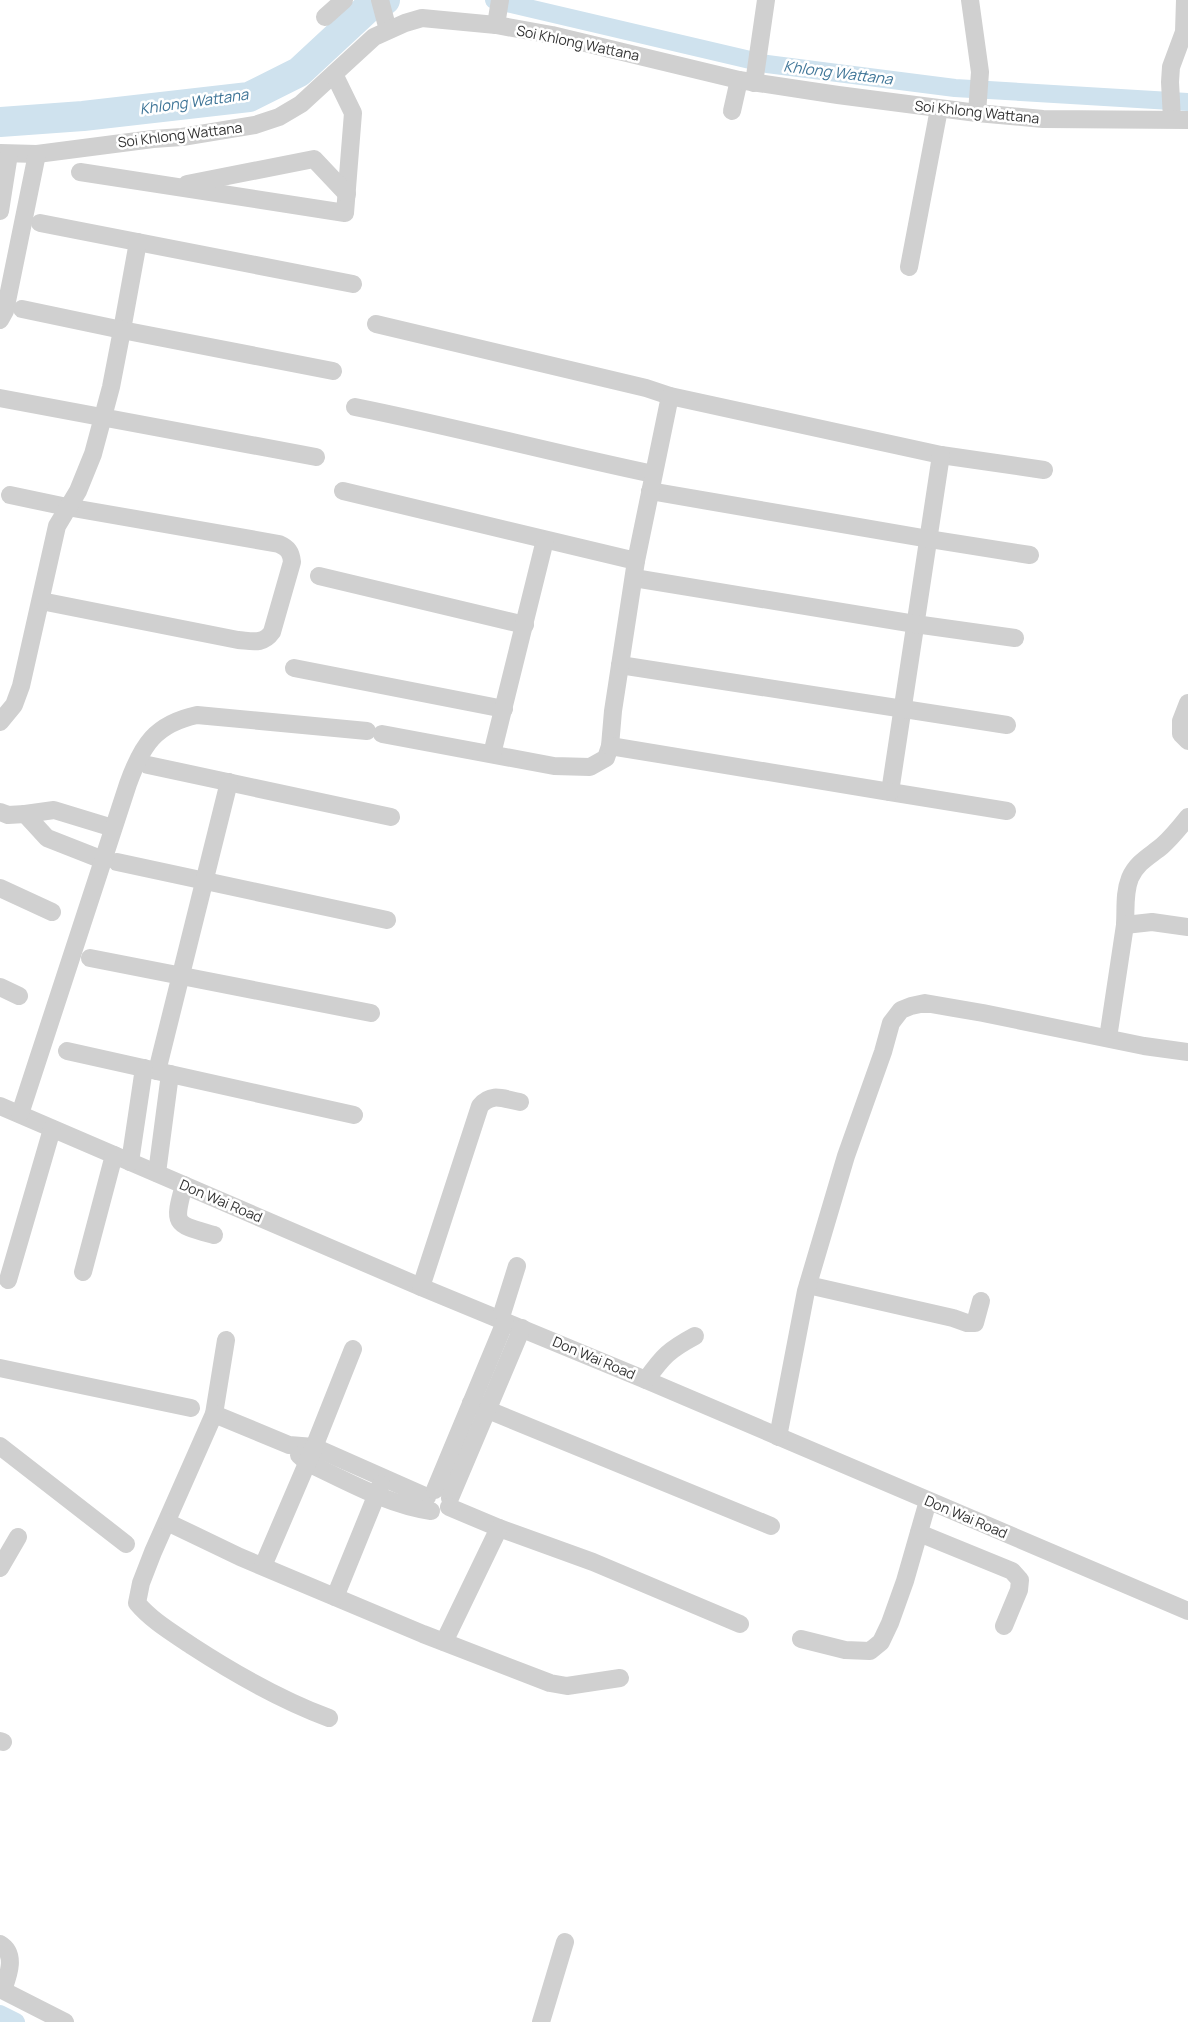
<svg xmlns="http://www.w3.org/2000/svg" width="1188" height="2022" font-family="Manrope,sans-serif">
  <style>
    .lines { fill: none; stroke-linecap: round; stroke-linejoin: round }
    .canal { stroke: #cfe2ee; stroke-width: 18 }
    .river { stroke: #cfe2ee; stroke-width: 30 }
    .minor { stroke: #d0d0d0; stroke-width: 18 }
    .labels { text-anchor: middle; stroke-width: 5; stroke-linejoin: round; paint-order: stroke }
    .street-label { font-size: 14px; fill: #333; stroke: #fff }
    .water-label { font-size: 15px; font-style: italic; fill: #3f7597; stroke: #fff }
  </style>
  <rect width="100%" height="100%" fill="#fff"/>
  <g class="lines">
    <g class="canal">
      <polyline points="494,0 767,64 955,88 1188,102"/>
      <polyline points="0,2014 16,2022"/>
    </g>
    <polyline class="river" points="0,122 83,116 249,97 299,72 369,7 385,0"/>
    <g class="minor">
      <polyline points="380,0 388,30"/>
      <polyline points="970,0 980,72 977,113"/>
      <polyline points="325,17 344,0"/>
      <polyline points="496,25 500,0"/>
      <polyline points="754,83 766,0"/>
      <polyline points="732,111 739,80"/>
      <polyline points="1172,119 1170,82 1171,67 1184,32 1185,0"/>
      <polyline points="0,153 37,154 153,139 182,137 255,125 279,117 301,104 374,37 405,23 422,18 496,25 552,35 739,80 838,95 977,113 1043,119 1188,120"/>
      <polyline points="80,172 345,213 353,113 334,74"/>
      <polyline points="187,184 314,159 347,194"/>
      <polyline points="0,211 9,154"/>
      <polyline points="40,223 353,284"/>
      <polyline points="138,242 122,330 333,371"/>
      <polyline points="909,267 939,109"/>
      <polyline points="0,320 5,311 37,154"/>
      <polyline points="376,324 646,388 670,396 941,455 1044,470"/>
      <polyline points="0,398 316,457"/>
      <path d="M355,407C455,427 553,453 653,474"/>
      <polyline points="941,455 890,792 1007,811"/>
      <polyline points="343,491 636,561"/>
      <polyline points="650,491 929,539 1030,555"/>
      <path d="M10,495L67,507L279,544C288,548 291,552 292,562L272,632C263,645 252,641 238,640L41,601"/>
      <polyline points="319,576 525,625"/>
      <polyline points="634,578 915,624 1015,638"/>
      <polyline points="620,665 1007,725"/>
      <polyline points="294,668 504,709"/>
      <polyline points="1188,703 1181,721 1181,734 1188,741"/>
      <polyline points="0,722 14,705 21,686 57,526 78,491 93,454 111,387 122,330 22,309"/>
      <polyline points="382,734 554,766 590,767 606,758 610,746 613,711 636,561 670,396"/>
      <polyline points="610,746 890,792"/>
      <polyline points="492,754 545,540"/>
      <polyline points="148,765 391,817"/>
      <polyline points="0,812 8,815 25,814"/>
      <polyline points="103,860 47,838 25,814 54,810 113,828"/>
      <polyline points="117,862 387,920"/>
      <polyline points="0,888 52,912"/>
      <path d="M1125,925C1126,909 1124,893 1130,878C1137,862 1150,856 1162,846C1172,837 1180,827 1188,817"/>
      <polyline points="90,958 371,1013"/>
      <polyline points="0,987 19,996"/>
      <polyline points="1108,1038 1125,925 1152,922 1188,927"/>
      <polyline points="67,1051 354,1115"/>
      <polyline points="157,1071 229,782"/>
      <polyline points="0,1106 421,1287 646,1380 1188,1611"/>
      <path d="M20,1114L128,784C142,745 155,724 197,715L367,731"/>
      <polyline points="130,1162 144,1068"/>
      <polyline points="157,1173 170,1074"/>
      <path d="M184,1185C173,1225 174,1224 214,1235"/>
      <polyline points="83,1272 114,1155"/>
      <polyline points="8,1280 52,1129"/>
      <polyline points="808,1285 953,1318 967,1323 975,1323 981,1301"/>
      <path d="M421,1287L480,1106C492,1092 503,1099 520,1102"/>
      <polyline points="500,1320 517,1266"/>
      <path d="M226,1340L214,1414L153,1552L141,1583L137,1603C152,1621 173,1633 192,1646C235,1674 281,1700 329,1718"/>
      <polyline points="0,1368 191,1408"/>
      <path d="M646,1380C663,1356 669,1350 695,1336"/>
      <polyline points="471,1403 771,1526"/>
      <polyline points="214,1414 289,1445 314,1447 427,1497"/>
      <polyline points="778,1437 806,1291 846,1156 883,1052 891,1023 901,1010 911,1006 925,1003 983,1013 1144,1046 1188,1052"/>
      <polyline points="0,1446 126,1544"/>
      <path d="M299,1455L308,1463C347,1481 388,1505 431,1511"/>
      <polyline points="435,1490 505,1322"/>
      <polyline points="450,1498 522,1328"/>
      <polyline points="449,1507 499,1528 593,1562 740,1624"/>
      <polyline points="167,1522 240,1557 423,1634 550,1683 567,1686 620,1678"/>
      <polyline points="919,1533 1012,1571 1020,1580 1019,1590 1004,1626"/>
      <polyline points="263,1566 314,1447 353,1349"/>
      <polyline points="0,1568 18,1537"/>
      <polyline points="335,1597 381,1484"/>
      <polyline points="801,1639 845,1650 870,1651 881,1642 890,1623 905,1581 928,1501"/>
      <polyline points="444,1642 499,1528"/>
      <polyline points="0,1741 3,1742"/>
      <path d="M0,1944C17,1954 8,1976 3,1990"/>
      <polyline points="0,1989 65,2022"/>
      <polyline points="541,2022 565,1942"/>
    </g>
  </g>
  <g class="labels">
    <g class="street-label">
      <text transform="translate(578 43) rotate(12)" y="5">Soi Khlong Wattana</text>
      <text transform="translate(977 112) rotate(6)" y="5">Soi Khlong Wattana</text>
      <text transform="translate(180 135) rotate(-7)" y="5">Soi Khlong Wattana</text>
      <text transform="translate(221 1201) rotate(23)" y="5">Don Wai Road</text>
      <text transform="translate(594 1358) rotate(23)" y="5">Don Wai Road</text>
      <text transform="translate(966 1517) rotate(23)" y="5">Don Wai Road</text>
    </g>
    <g class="water-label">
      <text transform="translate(838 73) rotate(7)" y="5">Khlong Wattana</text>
      <text transform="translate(194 102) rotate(-8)" y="5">Khlong Wattana</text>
    </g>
  </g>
</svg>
